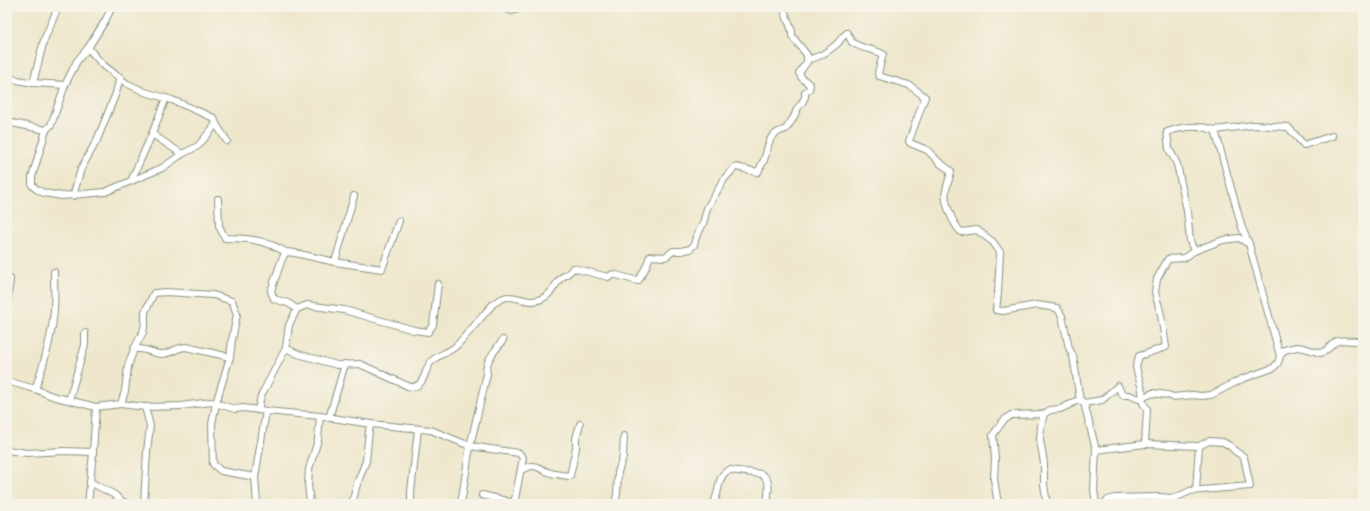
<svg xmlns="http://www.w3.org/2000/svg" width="1370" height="511" font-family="Kalam,sans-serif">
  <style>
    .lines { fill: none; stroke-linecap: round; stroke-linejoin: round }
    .minor-casing { stroke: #869280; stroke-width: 8 }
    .minor { stroke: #fff; stroke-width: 6 }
  </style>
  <rect width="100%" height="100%" fill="#f7f3e8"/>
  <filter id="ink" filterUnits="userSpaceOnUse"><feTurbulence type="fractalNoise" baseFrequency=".025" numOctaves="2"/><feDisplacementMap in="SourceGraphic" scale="8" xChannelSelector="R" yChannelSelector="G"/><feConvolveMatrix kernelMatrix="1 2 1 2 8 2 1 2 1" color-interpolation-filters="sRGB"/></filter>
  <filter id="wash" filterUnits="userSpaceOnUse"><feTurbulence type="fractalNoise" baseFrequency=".012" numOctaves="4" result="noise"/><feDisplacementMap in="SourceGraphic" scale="16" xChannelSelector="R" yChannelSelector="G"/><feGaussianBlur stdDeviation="0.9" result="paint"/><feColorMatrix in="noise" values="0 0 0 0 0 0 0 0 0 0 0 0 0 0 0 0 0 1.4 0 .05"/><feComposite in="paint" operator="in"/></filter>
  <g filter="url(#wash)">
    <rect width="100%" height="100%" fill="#eee7cc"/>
  </g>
  <g filter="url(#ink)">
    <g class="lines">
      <g class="minor-casing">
        <g id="minor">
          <polyline points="112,7 105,21 88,48 77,61 65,85 51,125 46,130 32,177 32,185 36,189 44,193 62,196 105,192 162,168 182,154 198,146 216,124"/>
          <polyline points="501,7 512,11 522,7"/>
          <polyline points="88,48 102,64 126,83 145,92 172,100 214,118 216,124 227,141"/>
          <path d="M807,59C818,59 830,50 838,43C841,39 842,36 847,33C849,36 850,39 852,42C860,49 874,49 883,54L878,73L879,76L909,85L925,97L909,141L910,143L927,150L940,163L951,171C950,178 947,184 946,190C943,201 953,224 961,232L977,230L993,242L1000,252L998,293L996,310L1003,311L1037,305L1057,308L1062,316L1069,348L1073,356L1080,400H1078L1069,405L1060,409L1050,410L1044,414L1041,426L1040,440L1044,463V485L1047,504"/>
          <polyline points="7,78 33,83 65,85"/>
          <polyline points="33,83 44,40 56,12"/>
          <polyline points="7,122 46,130"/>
          <polyline points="152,134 182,154"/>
          <polyline points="131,181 152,134 166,98"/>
          <polyline points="73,196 81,169 97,140 116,93 120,77"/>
          <path d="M218,199L219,226L225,238C250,238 264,240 286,252"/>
          <path d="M1194,251L1190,241L1187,211L1177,164L1169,149L1167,132C1184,126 1198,125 1215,130"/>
          <polyline points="335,262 354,196"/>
          <polyline points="7,303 10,279"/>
          <polyline points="297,309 288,303 274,299 271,291 282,259 286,252 295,253 335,262 382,269 399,221"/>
          <path d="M286,348L298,354L337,365L360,364L410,387C424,388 424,372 430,363C437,354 449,353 456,346C470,332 481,317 494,303C498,301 503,297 508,297C522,297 530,306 545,297C552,293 555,285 559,280C563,275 570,274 573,268L608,277L613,274L638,281L646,267L650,256L665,257L673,251H681L690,249L694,245L696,237L703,224L707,208L725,178L735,167C743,168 750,171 758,172C760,168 762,164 764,160C770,143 766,135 786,129L794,117L797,109L802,103L805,97V92L809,90L810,85L801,77L799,73L807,62V55L792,36V31L783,7"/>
          <path d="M134,349C144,347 152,354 162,354C170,354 178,347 186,347L230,357"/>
          <polyline points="1280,356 1249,244 1242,228 1215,130 1254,125 1288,127 1304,145 1332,136"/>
          <polyline points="7,381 35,389 52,396 96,407 121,404 145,407 181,406 211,402 235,409 243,408 266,411 320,416 371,424 431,430 470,446 519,453 523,458 514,504"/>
          <path d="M35,389C44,364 52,337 54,310C55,298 54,285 54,272"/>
          <polyline points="69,400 85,345 85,333"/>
          <path d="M1080,400L1084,403L1102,400L1118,386L1122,395H1129L1139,399L1153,393L1168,395L1173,397L1193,395L1201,396L1211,395L1242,379L1273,368L1278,363L1280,356L1284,350L1297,347L1304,348L1320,353C1329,351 1331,343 1338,341C1345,339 1355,342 1363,341"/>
          <polyline points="1084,403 1096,450 1094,490 1096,504"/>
          <polyline points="121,404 125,391 128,366 134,349 143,332 145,323 145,312 154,293 166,292 213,295 232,301 237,314 232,340 230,357 216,403 212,424 213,464 221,471 255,477"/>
          <polyline points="258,410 261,396 286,348 289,325 297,309 307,305 344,310 414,330 428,332 433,325 438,284"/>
          <polyline points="329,418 345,364"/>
          <polyline points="7,450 27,453 64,451 93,452"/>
          <polyline points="1096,450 1145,444 1147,409 1143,403 1142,390 1136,367 1139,356 1166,347 1161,315 1155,292 1157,279 1168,259 1184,258 1194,251 1223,240 1239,238 1249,244"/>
          <path d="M521,470C538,461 536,469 551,473C557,475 564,475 570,476L576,448V438L580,424"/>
          <polyline points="90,482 115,495 121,501 130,504"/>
          <polyline points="1196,490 1199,446"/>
          <polyline points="482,495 514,503"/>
          <polyline points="88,504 93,452 96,407"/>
          <polyline points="144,504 147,451 150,426 145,407"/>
          <polyline points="257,504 255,477 266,411"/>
          <polyline points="310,504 308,483 309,469 318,440 320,416"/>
          <polyline points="352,504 357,484 366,461 369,430 371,424"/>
          <polyline points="411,504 411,492 418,429"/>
          <path d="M461,504L470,446L487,374C483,362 497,349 503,340"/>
          <polyline points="615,504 617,494 618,472 623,457 624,436"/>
          <path d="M715,504C714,500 716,498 717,494C719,486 720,472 730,470L761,474C772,480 768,493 767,504"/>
          <polyline points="998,504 994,479 995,458 993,435 1003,421 1011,415 1044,414"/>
          <polyline points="1103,504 1108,500 1115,498 1157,497 1175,498 1190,491 1250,486 1244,457 1235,451 1230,446 1223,442 1209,441 1199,446 1145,444"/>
        </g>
      </g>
      <use href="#minor" class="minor"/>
    </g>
  </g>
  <rect width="1370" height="511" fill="none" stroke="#f7f3e8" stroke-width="24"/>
</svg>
